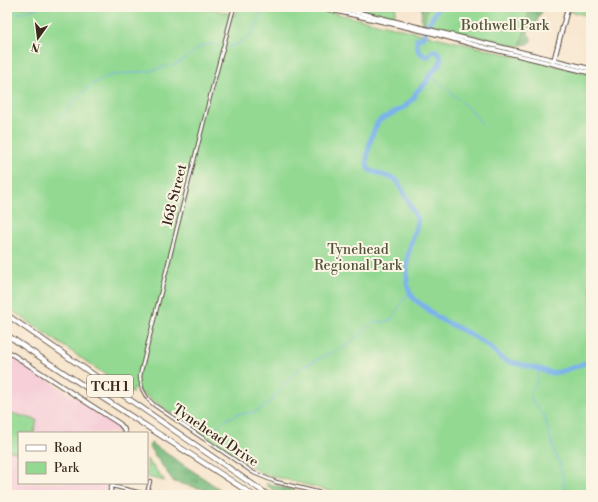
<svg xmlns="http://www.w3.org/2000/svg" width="598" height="502" font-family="'Libre Bodoni',serif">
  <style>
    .built { fill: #f6cfd9 }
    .grass { fill: url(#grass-tufts); stroke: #678258 }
    .forest { fill: url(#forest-crowns); stroke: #58724d }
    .green { fill: #93d992; stroke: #678258 }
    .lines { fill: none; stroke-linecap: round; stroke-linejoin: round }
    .stream { stroke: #7bb3eb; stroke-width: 1 }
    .river { stroke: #7bb3eb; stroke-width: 5 }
    .street-casing { stroke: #574638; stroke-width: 4.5 }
    .secondary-casing { stroke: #574638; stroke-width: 5.5 }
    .highway-casing { stroke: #574638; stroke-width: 6 }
    .street { stroke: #fff; stroke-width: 2.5 }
    .secondary { stroke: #fff; stroke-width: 3.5 }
    .highway { stroke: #fff; stroke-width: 4.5 }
    .labels { text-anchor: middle; stroke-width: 4; stroke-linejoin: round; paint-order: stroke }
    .shield { fill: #fcf5e5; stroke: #75675a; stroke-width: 1 }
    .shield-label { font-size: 13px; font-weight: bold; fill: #3b2a1e }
    .park-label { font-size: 14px; fill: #51563b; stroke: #fcf5e5 }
    .street-label { font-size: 14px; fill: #3b2a1e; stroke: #fcf5e5 }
  </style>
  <defs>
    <pattern id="grass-tufts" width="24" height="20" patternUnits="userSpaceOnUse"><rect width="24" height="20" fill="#93d992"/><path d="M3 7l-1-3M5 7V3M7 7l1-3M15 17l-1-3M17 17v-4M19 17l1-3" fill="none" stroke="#80ba7d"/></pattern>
    <pattern id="forest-crowns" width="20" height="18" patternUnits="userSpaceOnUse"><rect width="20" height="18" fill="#76b97c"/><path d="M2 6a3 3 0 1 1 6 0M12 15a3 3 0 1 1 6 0" fill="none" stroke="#629765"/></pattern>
  </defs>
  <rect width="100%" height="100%" fill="#fcf5e5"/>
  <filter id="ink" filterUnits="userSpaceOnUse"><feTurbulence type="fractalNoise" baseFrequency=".025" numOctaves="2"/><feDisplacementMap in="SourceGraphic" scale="8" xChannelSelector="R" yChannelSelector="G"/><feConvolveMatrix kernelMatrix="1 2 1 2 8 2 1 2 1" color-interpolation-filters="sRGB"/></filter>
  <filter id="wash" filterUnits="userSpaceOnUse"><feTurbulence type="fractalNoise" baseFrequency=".012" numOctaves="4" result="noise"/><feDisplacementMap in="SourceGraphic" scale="16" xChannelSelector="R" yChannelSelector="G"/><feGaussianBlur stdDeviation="0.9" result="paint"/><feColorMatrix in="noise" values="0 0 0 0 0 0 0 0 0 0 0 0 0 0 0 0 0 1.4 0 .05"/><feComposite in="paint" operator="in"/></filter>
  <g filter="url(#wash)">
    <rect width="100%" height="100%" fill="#f7e5cd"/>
    <polygon class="built" points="7,353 117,425 120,428 122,433 19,433 19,483 111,483 107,495 7,495"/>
    <polygon class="grass" points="147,459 165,481 147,477"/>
    <g class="forest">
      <polygon points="422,7 454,7 446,26 441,28 423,24 421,20"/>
      <polygon points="459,7 544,7 544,8 538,18 535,28 529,28 528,31 528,34 531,37 531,42 528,44 518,45"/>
      <polygon points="151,443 227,494 228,495 212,495 202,489 174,482 149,447"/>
      <polygon points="267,483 312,495 281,495 266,485"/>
    </g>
    <g class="green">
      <polygon points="7,7 205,7 235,15 238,7 309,7 591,74 591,495 345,495 261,473 134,388 132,393 7,307"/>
      <polygon points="354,7 396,7 394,17"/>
      <polygon points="428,7 530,7 520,47 424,23"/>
      <polygon points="572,7 591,7 591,16 571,12"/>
      <polygon points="11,413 37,420 34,433 19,433 19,453 7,450 7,428"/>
    </g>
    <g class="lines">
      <g class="stream">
        <path d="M15,13C23,14 31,10 39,7"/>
        <path d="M228,47C240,45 252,36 257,25C260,19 260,13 262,7"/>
        <path d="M172,66C184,63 196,46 209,44C212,44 216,45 219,46"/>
        <polyline points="432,74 436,80 445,87 458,99"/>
        <polyline points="461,102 472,111 482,124"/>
        <polyline points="60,118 88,87 104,78 113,75 150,71 168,66"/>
        <polyline points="539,369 536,383 530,393 533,402 544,415 555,453 559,462 563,479 566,495"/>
        <path d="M218,426L219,425L227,419L238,414L255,412L262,408L269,403L296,371L304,366L328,354L347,346L374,322C380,322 387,323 392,319L405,297L410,293"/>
      </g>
      <path class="river" d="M439,7L427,26L424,37L417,39V45L419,52L426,56H428L433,51H436L439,54L441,58L440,64L429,76L426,83L416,92L414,98L404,107L380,120L378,122C372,133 363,160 369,170L397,180L418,220L408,254L407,272V284L410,293L415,300L424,306L438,318L472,335L490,347L501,358L507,361L539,369L552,373L563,371L591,361"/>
    </g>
  </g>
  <g filter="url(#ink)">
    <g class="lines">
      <g class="street-casing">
        <g id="street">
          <polyline points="234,7 212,89 141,371 140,377 142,389 147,398 154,405 254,473 276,482 329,495"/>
          <polyline points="112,486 150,495"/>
          <polyline points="147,494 150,481"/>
        </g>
      </g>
      <g class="secondary-casing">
        <g id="secondary">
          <polyline points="319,7 432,33 479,46 591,73"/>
          <polyline points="336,7 591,69"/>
          <polyline points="553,61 554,60 568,7"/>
          <polyline points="7,351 120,424 124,429 125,433"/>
          <polyline points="109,495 113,483"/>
        </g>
      </g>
      <g class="highway-casing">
        <g id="highway">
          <polyline points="7,315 268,495"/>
          <path d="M7,335C88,390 171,441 253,495"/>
        </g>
      </g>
      <use href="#street" class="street"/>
      <use href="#secondary" class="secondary"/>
      <use href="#highway" class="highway"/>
    </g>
  </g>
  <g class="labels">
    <rect class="shield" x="87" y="375" width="46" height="22" rx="3"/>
    <g class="shield-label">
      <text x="110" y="391">TCH 1</text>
    </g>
    <g class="park-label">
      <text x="505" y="30">Bothwell Park</text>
      <text x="358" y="254">Tynehead<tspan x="358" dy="16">Regional Park</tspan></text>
    </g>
    <g class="street-label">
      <text transform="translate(174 195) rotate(-76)" y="5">168 Street</text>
      <text transform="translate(216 435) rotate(34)" y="5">Tynehead Drive</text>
    </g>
  </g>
  <rect width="598" height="502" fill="none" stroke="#fcf5e5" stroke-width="24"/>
  <rect x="18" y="432" width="130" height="52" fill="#fcf5e5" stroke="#afa495"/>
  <rect x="26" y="445" width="20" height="6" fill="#ffffff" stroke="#afa495"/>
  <text x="54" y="452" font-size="12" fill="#3b2a1e">Road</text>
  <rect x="26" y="462" width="20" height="12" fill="#93d992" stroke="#afa495"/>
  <text x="54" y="472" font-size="12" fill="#3b2a1e">Park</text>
  <g transform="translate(38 38) rotate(194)" stroke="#fcf5e5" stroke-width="3" paint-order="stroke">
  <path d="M0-3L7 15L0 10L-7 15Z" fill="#3b2a1e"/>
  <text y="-6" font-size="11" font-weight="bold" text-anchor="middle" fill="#3b2a1e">N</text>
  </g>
</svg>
